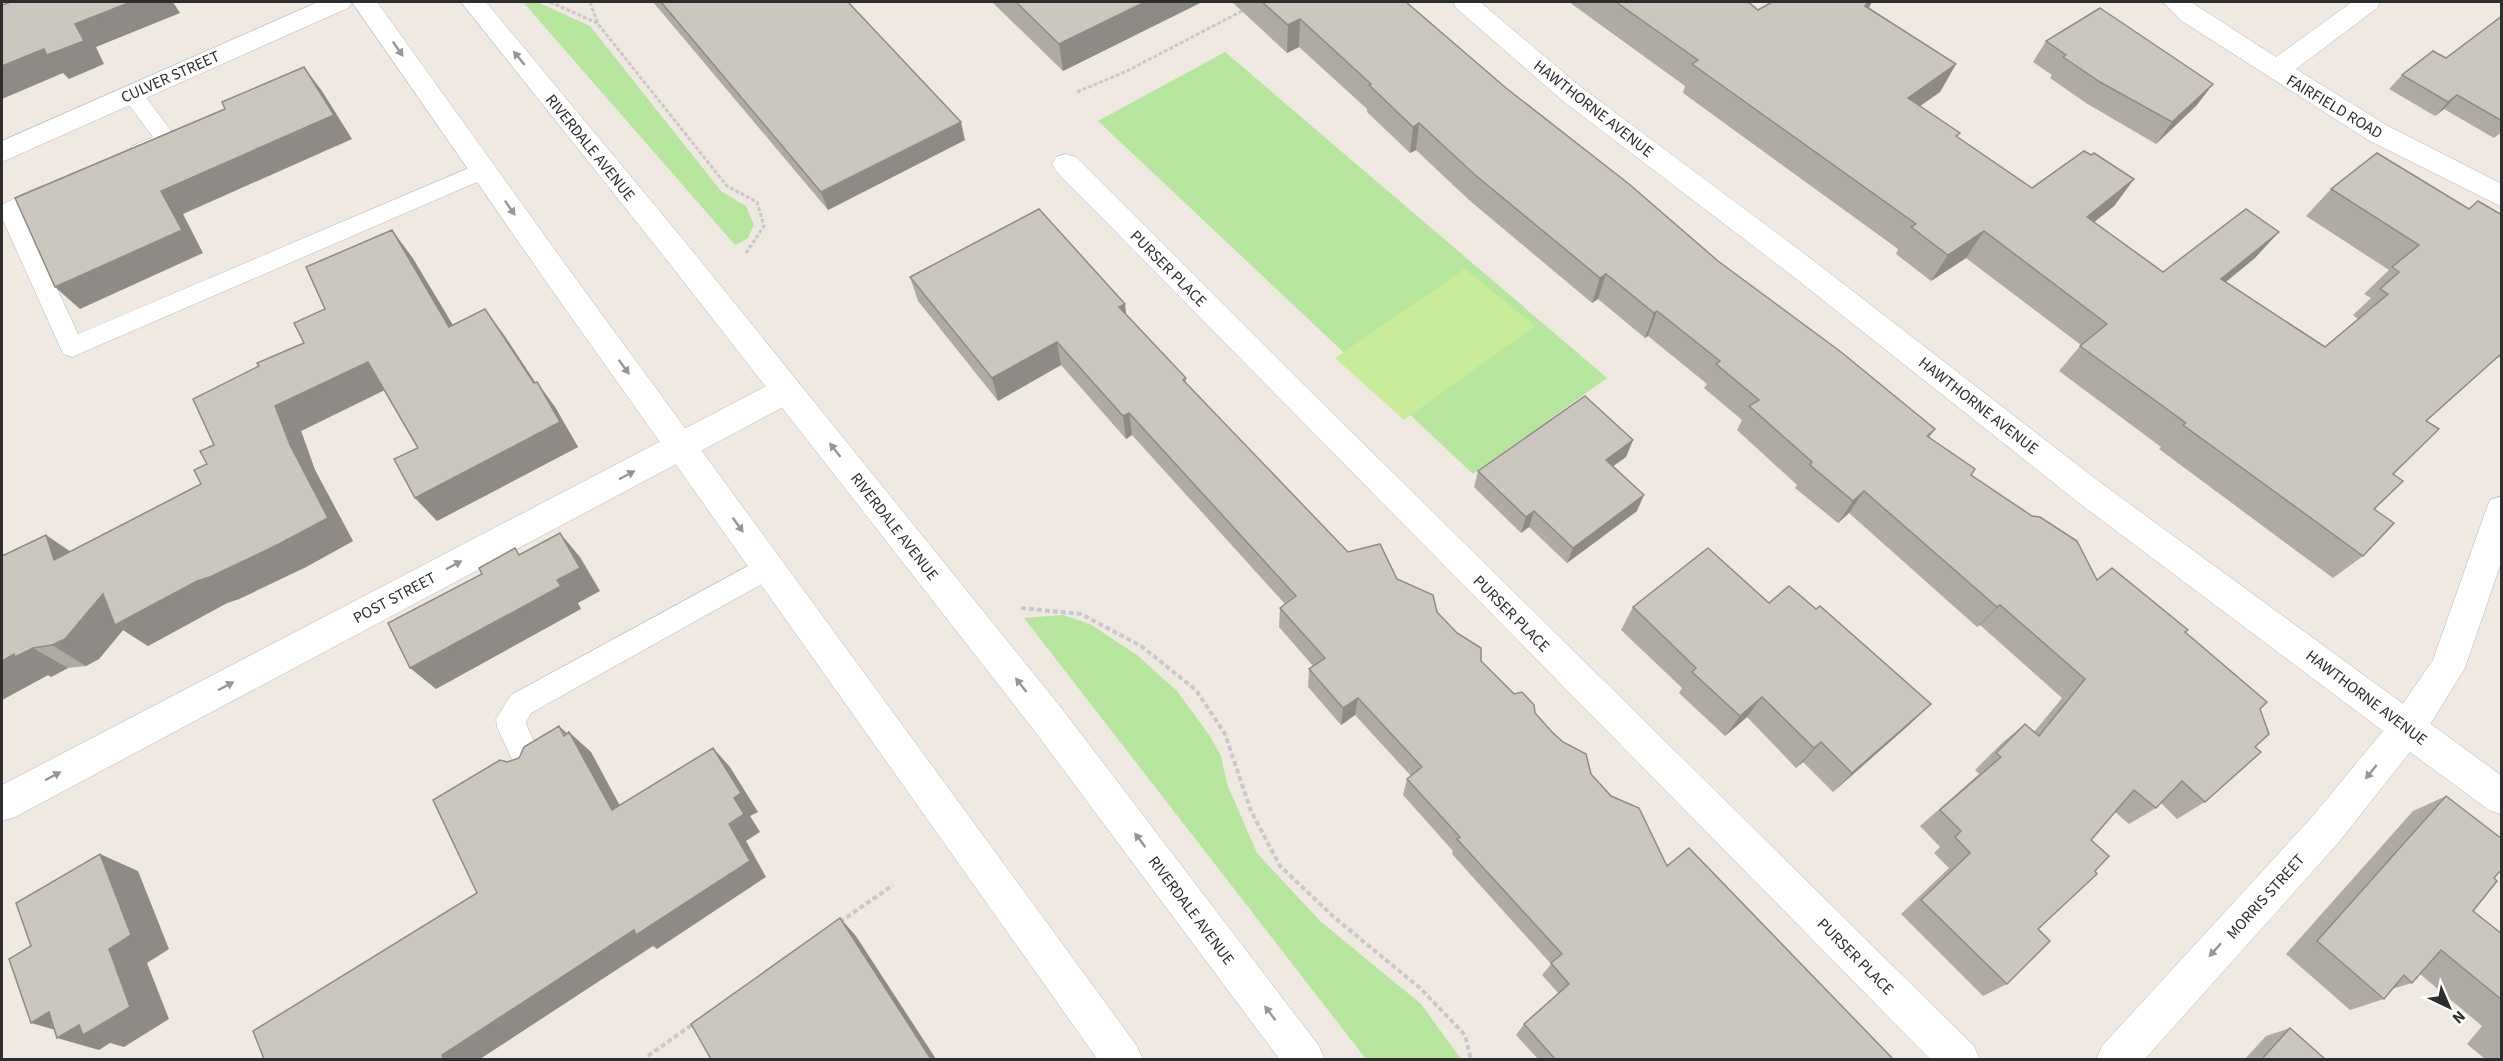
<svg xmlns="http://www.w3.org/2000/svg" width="2503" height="1061" font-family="'Source Sans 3',sans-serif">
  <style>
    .green { fill: #b6e59e }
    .pitch { fill: #c9ec9a }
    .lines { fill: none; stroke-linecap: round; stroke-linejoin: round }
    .service-casing { stroke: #b4b7c1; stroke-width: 1 }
    .minor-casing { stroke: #b4b7c1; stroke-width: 1 }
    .tertiary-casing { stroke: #b4b7c1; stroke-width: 1 }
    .secondary-casing { stroke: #b4b7c1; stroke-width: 1 }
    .path-far1 { stroke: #c9c9c9; stroke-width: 3; stroke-dasharray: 4 2; stroke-linecap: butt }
    .path { stroke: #c9c9c9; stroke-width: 4; stroke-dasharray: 5 3; stroke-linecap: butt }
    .service { fill: #fff; fill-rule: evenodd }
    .minor { fill: #fff; fill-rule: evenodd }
    .tertiary { fill: #fff; fill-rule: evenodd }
    .secondary { fill: #fff; fill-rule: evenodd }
    .wall { fill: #afaba4 }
    .shaded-wall { fill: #8e8b86 }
    .building { fill: #cbc7bf; stroke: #8e8b86; stroke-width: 1.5 }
    .oneway { fill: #969696 }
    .labels { text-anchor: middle; stroke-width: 4.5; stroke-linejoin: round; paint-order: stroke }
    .street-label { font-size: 16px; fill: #2e2e2e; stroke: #fff }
  </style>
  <rect width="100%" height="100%" fill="#efe9e1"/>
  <g class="green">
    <polygon points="523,2 537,2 590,26 721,191 746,206 754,225 748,238 735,245"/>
    <polygon points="1225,52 1607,378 1473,474 1098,121"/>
    <polygon points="1063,615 1090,624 1137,655 1177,691 1210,736 1221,756 1227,784 1257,853 1320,921 1421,1004 1461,1059 1366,1059 1024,618"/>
  </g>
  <polygon class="pitch" points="1465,269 1535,326 1404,420 1335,358"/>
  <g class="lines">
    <g class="service-casing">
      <g id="service">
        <path d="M131,85L139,88L178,140C171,152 145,162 132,158L129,152L132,146L153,137L120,93L123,88Z"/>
        <path d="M483,162L491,164L494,170L491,176L72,357L63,354L60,347L2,218V205C19,197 43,180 61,185L65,191L61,197L23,215L78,334Z"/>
        <polygon points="768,555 778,559 782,567 778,575 531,713 526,722 527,726 545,765 541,775 530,779 519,775 497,727 496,719 511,695"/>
      </g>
    </g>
    <g class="minor-casing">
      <g id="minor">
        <polygon points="318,2 352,2 348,8 2,162 2,141"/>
        <polygon points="2163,2 2191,2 2276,57 2352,2 2380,2 2377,8 2296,69 2388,126 2502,184 2502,207 2368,140 2182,21"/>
        <polygon points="1066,154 1076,157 1306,387 1974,1046 1980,1060 1931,1060 1056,171 1052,164 1056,157"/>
        <polygon points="787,378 798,381 802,390 798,399 15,817 2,821 2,785 776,381"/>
        <polygon points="2502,496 2502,560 2465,668 2421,739 2408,744 2395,739 2390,727 2395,715 2433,660 2486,510 2490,500"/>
      </g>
    </g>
    <g class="tertiary-casing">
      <polygon id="tertiary" points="1453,2 1480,2 1581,87 1810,258 2101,483 2502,776 2502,815 2489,810 2410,752 2338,843 2144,1060 2096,1060 2102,1046 2312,817 2383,731 2079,503 1790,274 1563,101 1456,8"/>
    </g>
    <g class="secondary-casing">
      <g id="secondary">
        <polygon points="352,2 377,2 565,264 1137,1046 1143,1060 1098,1060 545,280"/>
        <polygon points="461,2 486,2 686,243 1059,705 1319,1046 1325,1060 1280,1060 1033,729 666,259"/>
      </g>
    </g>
    <g class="path-far1">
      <polyline points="550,2 597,23"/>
      <polyline points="590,2 598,24 727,186 757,202 764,226 746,253"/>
      <polyline points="1077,92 1127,71 1246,9"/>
    </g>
    <g class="path">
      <polyline points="1021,608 1081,614 1141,646 1196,690 1225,734 1251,811 1280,866 1335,918 1420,988 1465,1035 1471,1060"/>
      <polyline points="840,922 893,885"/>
      <polyline points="648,1056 696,1022"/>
    </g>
    <use href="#service" class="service"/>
    <use href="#minor" class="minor"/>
    <use href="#tertiary" class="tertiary"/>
    <use href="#secondary" class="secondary"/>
  </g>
  <g class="wall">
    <polygon points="653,2 848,2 965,140 828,210"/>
    <polygon points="992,2 1202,2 1063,71"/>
    <polygon points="1232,2 1406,2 1506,88 1718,261 1935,429 1929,438 1971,475 2097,580 2185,632 2260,709 2255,747 2205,802 2177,819 2161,803 2156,808 2129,824 2115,812 2091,840 2038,929 2007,984 1983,996 1901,914 1949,868 1934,853 1940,847 1920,826 1979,774 1975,770 2003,742 2025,724 2034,732 2062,698 1980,625 1977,627 1849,513 1838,523 1795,488 1797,485 1737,430 1742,420 1704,388 1707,384 1648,336 1645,338 1598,299 1592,303 1469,200 1416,150 1410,153 1367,112 1367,109 1299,47 1287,53"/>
    <polygon points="1569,2 1748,2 1758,10 1772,2 1872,2 1869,8 1956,64 1940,92 1920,106 1960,133 1957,137 2032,188 2134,179 2114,206 2094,222 2163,272 2255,258 2226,282 2325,347 2358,319 2353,315 2371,298 2364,294 2389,270 2306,216 2331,189 2469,209 2502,215 2502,355 2498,358 2497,358 2426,421 2393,474 2374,509 2363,556 2333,578 2159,449 2161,447 2059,371 2081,345 1966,258 1931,281 1896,254 1898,249 1683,93 1685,86"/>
    <polygon points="2502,16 2502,132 2494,138 2444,109 2435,116 2389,89 2402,75 2446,58"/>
    <polygon points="2046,41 2197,105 2156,144 2086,103 2050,78 2052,75 2033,62"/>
    <polygon points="412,257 453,325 504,335 535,382 555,407 578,447 437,521 418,448 384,390 301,431 315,470 353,541 306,567 239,599 227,603 148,646 123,630 99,659 86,666 68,668 51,677 48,675 2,700 46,535 70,551 201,484 214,445 259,366 304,343 325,309"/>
    <polygon points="910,277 1126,314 1186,378 1186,383 1348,552 1397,579 1437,612 1481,661 1535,713 1591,774 1667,866 1893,1059 1538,1059 1516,1035 1524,1024 1559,994 1542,975 1551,964 1452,854 1453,851 1403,795 1407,779 1411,776 1355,715 1341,725 1308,687 1309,669 1313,666 1279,627 1280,608 1285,604 1132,435 1126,439 1061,365 998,401 918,301"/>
    <polygon points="1633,440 1626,457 1613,466 1637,511 1567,563 1529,527 1521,533 1474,487 1478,471"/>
    <polygon points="1769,603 1931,704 1910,724 1833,792 1803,762 1796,768 1747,717 1725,736 1679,693 1682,688 1621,630 1633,607"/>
    <polygon points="2446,796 2494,878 2473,911 2502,934 2502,1059 2485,1059 2467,1044 2482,1026 2420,974 2412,983 2392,989 2384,999 2350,1010 2286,954 2413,811"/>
    <polygon points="2290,1028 2325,1059 2245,1059 2266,1036"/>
  </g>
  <g class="shaded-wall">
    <polygon points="131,2 173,2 180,13 96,47 104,64 69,79 63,73 2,99 2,66 75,24"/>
    <polygon points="1145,2 1202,2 1063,71 1059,44"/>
    <polygon points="1868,2 1872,2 1852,34 1865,6"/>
    <polygon points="1300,19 1299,47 1287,53 1288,25"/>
    <polygon points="1956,64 1940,92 1893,125 1908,98"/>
    <polygon points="304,67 322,91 352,139 183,214 203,253 80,309 55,287 161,191"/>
    <polygon points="2213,84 2197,105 2156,144 2172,122"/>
    <polygon points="2457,95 2444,109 2435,116 2448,102"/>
    <polygon points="961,122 965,140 828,210 821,192"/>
    <polygon points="1419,123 1416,150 1410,153 1413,127"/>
    <polygon points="2134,179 2114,206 2067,244 2087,217"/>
    <polygon points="392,230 412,257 469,352 449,327"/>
    <polygon points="1984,231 1966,258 1931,281 1948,255"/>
    <polygon points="2279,232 2255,258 2197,305 2221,279"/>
    <polygon points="1606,274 1598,299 1592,303 1600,278"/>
    <polygon points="1125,304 1128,328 1119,307"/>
    <polygon points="485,309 504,335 552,408 534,383"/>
    <polygon points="1657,311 1648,336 1645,338 1654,313"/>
    <polygon points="1057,342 1061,365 998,401 992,378"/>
    <polygon points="368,362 391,387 301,431 315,470 353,541 306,567 239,599 227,603 148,646 123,630 99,659 86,666 52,645 103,594 290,445 275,406"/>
    <polygon points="537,382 555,407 578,447 437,521 415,498"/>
    <polygon points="1129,413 1132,435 1126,439 1123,416"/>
    <polygon points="1633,440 1626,457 1599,476 1606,460"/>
    <polygon points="1864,491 1849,513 1838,523 1853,501"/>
    <polygon points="1644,495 1637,511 1567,563 1573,548"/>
    <polygon points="1534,511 1529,527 1521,533 1526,517"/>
    <polygon points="560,533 580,557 600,591 578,603 581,609 436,689 410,668 557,580"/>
    <polygon points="46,535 79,558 54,560"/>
    <polygon points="2000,605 1980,625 1977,627 1997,607"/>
    <polygon points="33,648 68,668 51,677 48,675 2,700 2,661 14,654"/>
    <polygon points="1762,697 1747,717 1725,736 1740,716"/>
    <polygon points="1358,698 1355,715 1341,725 1343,708"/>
    <polygon points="1931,704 1910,724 1833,792 1852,773"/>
    <polygon points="559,726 573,739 569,732 591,752 632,828 612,810"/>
    <polygon points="1821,742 1803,762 1796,768 1814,748"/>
    <polygon points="713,748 730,767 758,812 750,816 760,832 746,841 766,877 657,949 653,946 480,1059 443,1059 442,1055 729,824 734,798"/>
    <polygon points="100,854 138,871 169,949 147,963 169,1019 124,1047 110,1043 99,1050 57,1038 66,1033 31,1023 109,949"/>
    <polygon points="840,918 856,936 936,1059 931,1059"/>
  </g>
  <g class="building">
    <polygon points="11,2 131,2 75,24 84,41 47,55 44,49 2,66 2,5"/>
    <polygon points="661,2 848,2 961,122 821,192"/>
    <polygon points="1016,2 1145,2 1059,44"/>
    <polygon points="1262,2 1406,2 1506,88 1629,184 1718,261 1841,352 1935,429 1927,436 1975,469 1971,475 2032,516 2040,517 2077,541 2097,580 2112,568 2188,630 2185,632 2267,702 2260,709 2269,734 2255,747 2261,752 2205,802 2182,781 2156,808 2134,790 2091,840 2109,856 2095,871 2097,874 2038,929 2050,941 2007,984 1921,900 1970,853 1955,837 1961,831 1940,810 2001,757 1996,753 2025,724 2039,736 2085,679 2000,605 1997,607 1864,491 1853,501 1810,465 1812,462 1749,406 1759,400 1716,364 1720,361 1657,311 1654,313 1606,274 1600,278 1474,174 1419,123 1413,127 1369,85 1371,84 1300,19 1288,25"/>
    <polygon points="1616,2 1748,2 1758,10 1772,2 1868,2 1865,6 1956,64 1908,98 1960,133 1956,136 2032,188 2084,151 2091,155 2094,153 2134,179 2087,217 2163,272 2246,209 2279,232 2221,279 2325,347 2388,294 2380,289 2399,272 2392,267 2419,245 2331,189 2377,153 2469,209 2478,201 2502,215 2502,353 2426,421 2439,429 2393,474 2403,481 2374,509 2394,523 2363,556 2183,425 2186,423 2080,346 2107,324 1984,231 1948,255 1911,227 1916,224 1692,64 1698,60"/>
    <polygon points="2100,8 2213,84 2172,122 2100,82 2063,57 2066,55 2046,41"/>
    <polygon points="2502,16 2502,121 2457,95 2448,102 2402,75 2433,51 2446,58"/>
    <polygon points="304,67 334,115 161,191 182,230 55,287 15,198 225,109 222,102"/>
    <polygon points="1039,209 1125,304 1119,307 1186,378 1183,380 1348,552 1380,544 1397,579 1433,595 1437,612 1457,633 1481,648 1481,661 1514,694 1522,692 1534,705 1535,713 1552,732 1563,742 1586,754 1591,774 1611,796 1639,808 1667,866 1689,848 1893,1059 1555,1059 1524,1024 1569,984 1551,963 1562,954 1457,839 1460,837 1407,779 1422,767 1358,698 1343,708 1309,669 1325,658 1280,608 1296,596 1129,413 1123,416 1057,342 992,378 910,277"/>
    <polygon points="392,230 449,327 485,309 534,383 537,382 560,422 415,498 394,459 418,448 368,362 275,406 290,445 328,518 279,544 210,577 197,581 115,625 103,594 65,639 52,645 33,648 15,657 14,654 2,661 2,556 46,535 54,560 201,484 194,470 207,464 200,451 214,445 193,399 259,366 257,363 304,343 294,323 325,309 306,267"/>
    <polygon points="1585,396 1633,440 1606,460 1644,495 1573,548 1534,511 1526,517 1478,471"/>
    <polygon points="560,533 580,568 557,580 561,586 410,668 388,623 482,574 479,568 515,548 519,555"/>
    <polygon points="1708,548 1769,603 1789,586 1816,609 1820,606 1931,704 1852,773 1821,742 1814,748 1762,697 1740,716 1692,672 1696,668 1633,607"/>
    <polygon points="559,726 564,736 569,732 612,810 713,748 741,793 734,798 744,814 729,824 750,861 636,935 634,930 442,1055 443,1059 264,1059 253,1031 477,893 433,800 500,760 507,762 519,758 524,747"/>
    <polygon points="2446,796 2502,839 2502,869 2494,878 2497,881 2473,911 2502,934 2502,1000 2441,950 2412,983 2404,975 2384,999 2317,941"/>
    <polygon points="100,854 131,935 109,949 130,1007 83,1035 79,1025 57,1038 49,1012 31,1023 9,959 31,946 16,903"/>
    <polygon points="840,918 931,1059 711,1059 691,1024"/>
    <polygon points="2290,1028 2325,1059 2262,1059"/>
  </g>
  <defs><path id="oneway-solid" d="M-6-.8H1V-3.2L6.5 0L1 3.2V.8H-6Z" transform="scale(1.5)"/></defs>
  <g class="oneway">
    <use href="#oneway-solid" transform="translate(398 49) rotate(55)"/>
    <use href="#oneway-solid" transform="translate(519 58) rotate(-129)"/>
    <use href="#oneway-solid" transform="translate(510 208) rotate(55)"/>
    <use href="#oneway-solid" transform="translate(624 367) rotate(54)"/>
    <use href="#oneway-solid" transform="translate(835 450) rotate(-128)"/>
    <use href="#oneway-solid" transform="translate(627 475) rotate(-28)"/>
    <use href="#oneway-solid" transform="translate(738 525) rotate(54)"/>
    <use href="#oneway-solid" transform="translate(454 565) rotate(-28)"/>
    <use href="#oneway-solid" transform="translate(1021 685) rotate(-128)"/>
    <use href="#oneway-solid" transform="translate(226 686) rotate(-28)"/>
    <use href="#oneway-solid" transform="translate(2371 772) rotate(129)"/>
    <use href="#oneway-solid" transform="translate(53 776) rotate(-28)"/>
    <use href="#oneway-solid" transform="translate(1140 840) rotate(-127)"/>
    <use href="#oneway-solid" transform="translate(2215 950) rotate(132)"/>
    <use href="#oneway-solid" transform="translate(1270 1013) rotate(-127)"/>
  </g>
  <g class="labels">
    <g class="street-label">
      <text transform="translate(170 76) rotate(-24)" y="6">CULVER STREET</text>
      <text transform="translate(2335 106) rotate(31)" y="6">FAIRFIELD ROAD</text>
      <text transform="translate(1594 108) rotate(38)" y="6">HAWTHORNE AVENUE</text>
      <text transform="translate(591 147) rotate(51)" y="6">RIVERDALE AVENUE</text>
      <text transform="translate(1169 268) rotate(45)" y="6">PURSER PLACE</text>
      <text transform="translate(1979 405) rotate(38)" y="6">HAWTHORNE AVENUE</text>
      <text transform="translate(895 526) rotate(52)" y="6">RIVERDALE AVENUE</text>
      <text transform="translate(394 597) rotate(-28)" y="6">POST STREET</text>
      <text transform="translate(1512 613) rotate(45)" y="6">PURSER PLACE</text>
      <text transform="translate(2367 697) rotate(37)" y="6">HAWTHORNE AVENUE</text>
      <text transform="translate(2265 896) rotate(-48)" y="6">MORRIS STREET</text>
      <text transform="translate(1192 910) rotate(53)" y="6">RIVERDALE AVENUE</text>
      <text transform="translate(1856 956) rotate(45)" y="6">PURSER PLACE</text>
    </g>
  </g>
  <rect width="2503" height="1061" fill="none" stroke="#2e2e2e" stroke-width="6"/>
  <g transform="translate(2449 1007) rotate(136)" stroke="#ffffff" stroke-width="4.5" paint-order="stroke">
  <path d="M0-4.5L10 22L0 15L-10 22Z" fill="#2e2e2e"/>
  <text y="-9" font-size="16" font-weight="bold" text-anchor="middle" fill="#2e2e2e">N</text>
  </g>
</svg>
